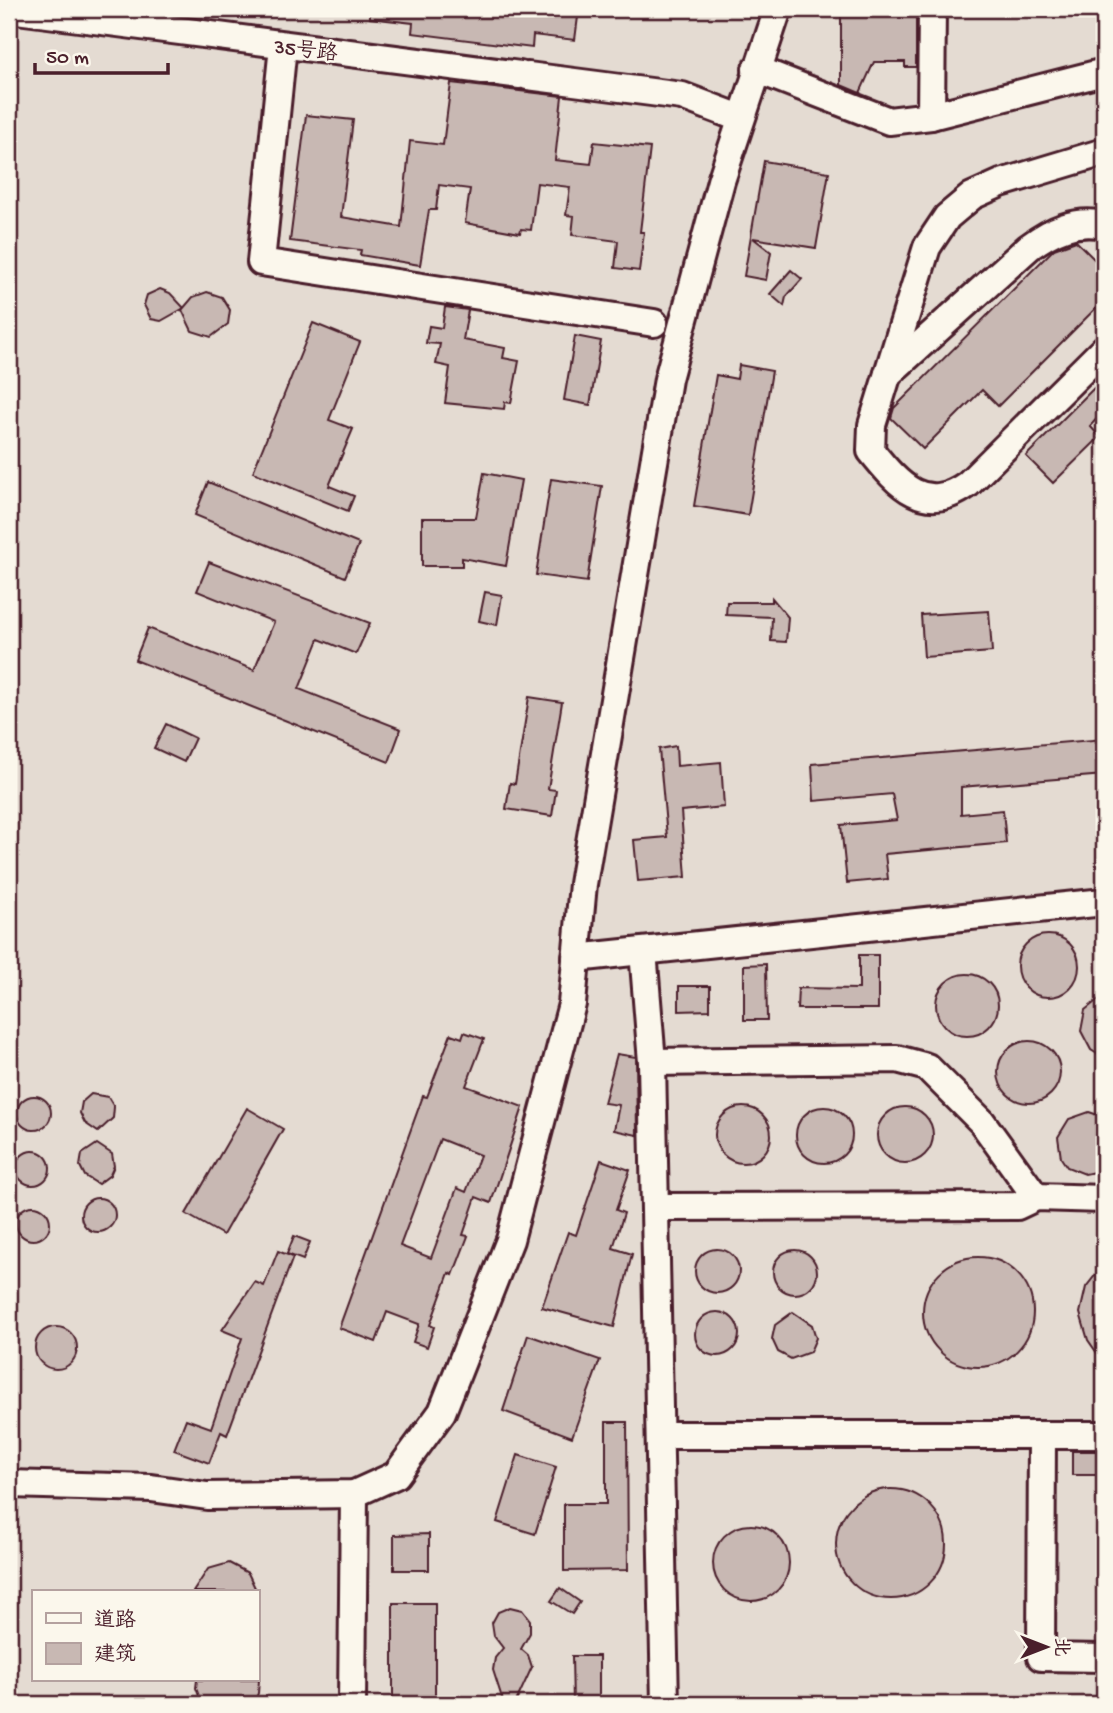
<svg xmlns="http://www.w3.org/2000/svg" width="1113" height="1713" font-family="'Gochi Hand','LXGW WenKai TC',sans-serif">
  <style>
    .built { fill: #e4dbd2; fill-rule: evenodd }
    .building { fill: #c8b8b3; stroke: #4a1f2b; stroke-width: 2; fill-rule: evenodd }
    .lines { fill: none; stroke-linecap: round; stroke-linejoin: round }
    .minor-casing { stroke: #4a1f2b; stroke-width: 32 }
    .minor { stroke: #fbf7ec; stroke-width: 26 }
    .labels { text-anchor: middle; stroke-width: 5; stroke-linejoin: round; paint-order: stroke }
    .street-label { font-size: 21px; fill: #4a1f2b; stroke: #fbf7ec }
  </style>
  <rect width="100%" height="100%" fill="#f0eae0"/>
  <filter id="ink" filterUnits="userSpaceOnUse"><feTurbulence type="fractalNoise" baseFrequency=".0143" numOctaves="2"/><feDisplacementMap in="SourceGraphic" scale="14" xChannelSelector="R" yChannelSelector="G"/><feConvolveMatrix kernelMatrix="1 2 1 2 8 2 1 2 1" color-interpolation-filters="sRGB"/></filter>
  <g filter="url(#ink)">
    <path class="built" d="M9,9H1104V1704H9ZM33,1592H257V1680H33Z"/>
    <g class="building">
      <polygon points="370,9 537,11 537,9 579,9 575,40 533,35 532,48 412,33 413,23 370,18"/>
      <polygon points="841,9 916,10 916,67 905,67 905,62 874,62 860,93 841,85"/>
      <polygon points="451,83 562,96 555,160 591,164 594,142 650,148 640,232 644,232 639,271 615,268 618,241 572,235 574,216 566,215 570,187 537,183 531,230 521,229 520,233 465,223 470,189 439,185 436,210 429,210 420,265 360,255 361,250 290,241 306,115 353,120 341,217 401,227 410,141 443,145"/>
      <polygon points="764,161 829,172 816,248 753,238 771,252 766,280 744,276"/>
      <polygon points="1076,241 1104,269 1104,300 998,406 982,390 923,449 891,418 894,408 1054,249"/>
      <polygon points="791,270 802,279 786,297 784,306 770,294"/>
      <polygon points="160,289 170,293 184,308 161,321 151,319 144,305 147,295"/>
      <polygon points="207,292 222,297 230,310 228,324 211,337 192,331 182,310 193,297"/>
      <polygon points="445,307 468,310 463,340 505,348 503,358 519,361 511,403 505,402 504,409 445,403 450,367 436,364 440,344 426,343 429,326 442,328"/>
      <polygon points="313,323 360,342 329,420 353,429 329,486 354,496 348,511 253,472"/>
      <polygon points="575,336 601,341 590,405 564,400"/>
      <polygon points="739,365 772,371 748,515 694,506 716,375 737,379"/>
      <polygon points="1104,378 1104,411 1090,426 1100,437 1053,483 1026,456"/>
      <polygon points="484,473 521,480 506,566 462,558 462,566 422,566 422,518 476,518"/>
      <polygon points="551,479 602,486 587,582 536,575"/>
      <polygon points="208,482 359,544 345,577 195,515"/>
      <polygon points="209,562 370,623 356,654 319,639 299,689 401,729 389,762 135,660 148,628 254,670 274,622 197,591"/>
      <polygon points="485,592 502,595 497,625 479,621"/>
      <polygon points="772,598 788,617 786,642 771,641 772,617 726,615 727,602 772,602"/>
      <polygon points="989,611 992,652 924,657 921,615"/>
      <polygon points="529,697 562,702 548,789 556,790 552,816 506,809 510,783 515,784"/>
      <polygon points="166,724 195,738 184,762 154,748"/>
      <polygon points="1104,739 1104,775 961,787 961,814 1003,810 1006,843 885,854 888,879 847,883 841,825 897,820 892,794 814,801 812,764"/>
      <polygon points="676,746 677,766 721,762 724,807 681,811 686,877 638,881 634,840 667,837 659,749"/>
      <circle cx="1048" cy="966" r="31"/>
      <polygon points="859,955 878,955 878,1009 797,1009 798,988 859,989"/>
      <polygon points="766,964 767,1020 744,1020 744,965"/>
      <circle cx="967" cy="1005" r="31"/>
      <polygon points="679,986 710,986 710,1010 679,1011"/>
      <polygon points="1104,995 1104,1058 1091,1050 1081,1031 1085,1010"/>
      <path d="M464,1032L484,1039L466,1086L523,1107L491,1203L476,1197L463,1235L468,1236L453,1275L449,1273L430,1325L434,1327L427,1347L413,1342L419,1324L387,1312L376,1342L339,1328L423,1096L427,1097L451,1034L462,1038ZM440,1139L480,1155L466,1192L457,1188L431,1258L400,1246Z"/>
      <circle cx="1029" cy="1072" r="31"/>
      <polygon points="617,1054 636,1057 637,1135 614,1130 619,1105 604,1103"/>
      <polygon points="91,1094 108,1097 114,1107 113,1118 98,1132 85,1123 80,1113 82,1102"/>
      <circle cx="34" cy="1113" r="17"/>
      <circle cx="905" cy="1135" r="28"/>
      <circle cx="824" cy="1135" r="28"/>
      <circle cx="743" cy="1135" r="28"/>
      <polygon points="247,1108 283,1129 223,1235 186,1214"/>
      <polygon points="1089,1112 1104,1117 1104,1170 1085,1174 1067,1167 1061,1158 1058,1137 1069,1119"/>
      <polygon points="97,1144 112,1154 114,1166 110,1175 98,1184 85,1176 80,1166 82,1154"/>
      <circle cx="33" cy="1168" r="17"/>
      <polygon points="601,1160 630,1170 616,1210 624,1213 613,1248 632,1254 614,1327 542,1307 568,1232 576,1235"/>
      <circle cx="98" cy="1215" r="17"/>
      <circle cx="33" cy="1223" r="17"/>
      <polygon points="294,1236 310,1242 303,1260 287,1254"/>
      <circle cx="717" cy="1271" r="22"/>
      <circle cx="795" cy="1272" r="22"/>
      <polygon points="278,1251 293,1257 227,1435 221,1432 209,1463 174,1450 186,1419 211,1428 242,1338 222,1330 255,1282 264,1286"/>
      <circle cx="978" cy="1312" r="55"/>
      <polygon points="1104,1264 1104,1363 1088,1340 1080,1313 1086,1287"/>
      <polygon points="793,1312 812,1325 816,1338 810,1352 791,1359 778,1352 772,1339 775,1325"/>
      <circle cx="717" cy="1334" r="22"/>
      <circle cx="56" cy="1348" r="21"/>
      <polygon points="528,1335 600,1360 572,1437 503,1411"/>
      <polygon points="606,1422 627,1422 628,1570 564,1571 564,1504 606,1504"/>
      <rect x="1072" y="1451" width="32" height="24"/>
      <polygon points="518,1455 556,1467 535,1534 497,1522"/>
      <circle cx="891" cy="1544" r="55"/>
      <circle cx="751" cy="1563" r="38"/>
      <polygon points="429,1534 429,1570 394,1570 394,1535"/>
      <polygon points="229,1563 248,1573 257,1592 193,1592 208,1569"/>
      <polygon points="560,1588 580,1602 572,1614 551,1601"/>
      <rect x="393" y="1603" width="42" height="101"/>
      <polygon points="510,1607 522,1610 530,1620 530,1633 521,1649 528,1655 532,1667 515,1704 504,1704 493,1670 495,1658 503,1648 494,1636 492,1623 498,1612"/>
      <polygon points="572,1656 599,1656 599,1704 573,1704"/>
      <polygon points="197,1680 259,1680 258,1693 254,1704 202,1704 196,1688"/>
    </g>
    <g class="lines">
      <g class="minor-casing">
        <g id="minor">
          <polyline points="9,9 520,75"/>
          <polyline points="283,46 261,262 654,323"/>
          <polyline points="756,69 889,121 931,116 1104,72"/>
          <polyline points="528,76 682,96 740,118"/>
          <polyline points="931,116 932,9"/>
          <path d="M1104,152L1001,183L972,196L947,217L927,247L872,425L871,451C899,486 925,515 968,484L1104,349"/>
          <path d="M888,374L1029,247C1052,230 1075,219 1104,225"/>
          <polyline points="643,951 652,1062 665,1704"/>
          <polyline points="576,958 1104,902"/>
          <polyline points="652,1062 897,1059 927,1067 982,1122 1036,1197"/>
          <polyline points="655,1207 1017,1206 1036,1197 1104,1199"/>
          <polyline points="660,1435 1104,1435"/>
          <polyline points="1042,1436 1041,1657 1104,1658"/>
          <polyline points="9,1484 151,1488 207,1496 354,1494 396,1475 442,1412 510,1240 572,1004 583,884 668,379 721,181 778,9"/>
          <polyline points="352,1704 354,1494"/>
        </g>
      </g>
      <use href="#minor" class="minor"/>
    </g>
  </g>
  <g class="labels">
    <g class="street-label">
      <text transform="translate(306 49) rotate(7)" y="7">35号路</text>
    </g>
  </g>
  <rect width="1113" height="1713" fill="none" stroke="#fbf7ec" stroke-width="35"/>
  <rect x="18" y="18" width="1078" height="1678" fill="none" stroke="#4a1f2b" stroke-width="2.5" filter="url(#ink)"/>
  <rect x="32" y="1590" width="228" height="91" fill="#fbf7ec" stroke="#b4a19f" stroke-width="2"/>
  <rect x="46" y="1613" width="35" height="10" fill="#fbf7ec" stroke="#b4a19f" stroke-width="2"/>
  <text x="94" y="1626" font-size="21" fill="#4a1f2b">道路</text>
  <rect x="46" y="1643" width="35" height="21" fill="#c8b8b3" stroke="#b4a19f" stroke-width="2"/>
  <text x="94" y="1660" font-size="21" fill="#4a1f2b">建筑</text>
  <g transform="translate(1046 1647) rotate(90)" stroke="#fbf7ec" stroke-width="5" paint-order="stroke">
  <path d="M0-5L12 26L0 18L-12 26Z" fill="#4a1f2b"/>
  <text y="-10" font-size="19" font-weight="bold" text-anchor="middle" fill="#4a1f2b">北</text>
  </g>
  <path d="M35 63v10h133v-10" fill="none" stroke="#4a1f2b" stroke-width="3.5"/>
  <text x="46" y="63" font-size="21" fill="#4a1f2b" stroke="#fbf7ec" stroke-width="5" paint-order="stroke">50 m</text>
</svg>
